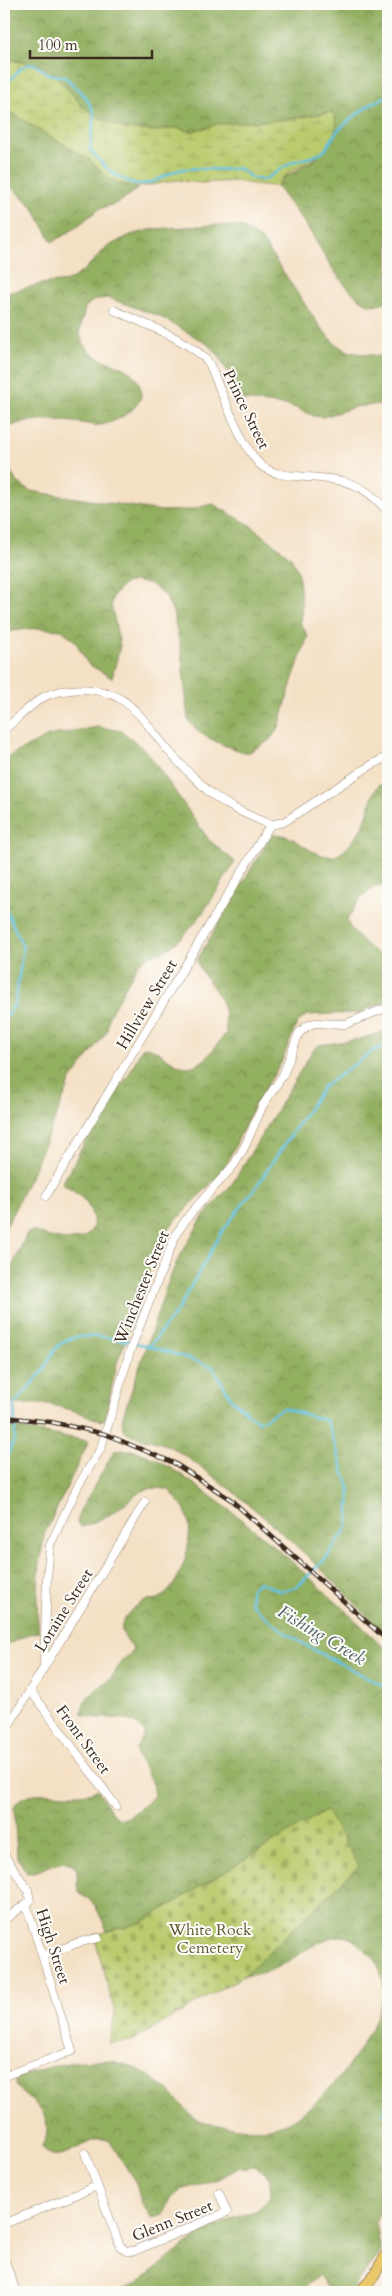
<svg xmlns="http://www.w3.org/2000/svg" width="392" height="2296" font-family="Cardo,serif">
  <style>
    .forest { fill: url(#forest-crowns); stroke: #676c40 }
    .wetland { fill: url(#wetland-marsh); stroke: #7a7a46 }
    .cemetery { fill: url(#cemetery-stones); stroke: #7a7a46 }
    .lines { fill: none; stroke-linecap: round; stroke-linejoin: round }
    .stream { stroke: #61c3df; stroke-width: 2.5 }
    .minor-casing { stroke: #988572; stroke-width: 9 }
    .major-casing { stroke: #988572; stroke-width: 12 }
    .minor { stroke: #fff; stroke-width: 8 }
    .major { stroke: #eac769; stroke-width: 10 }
    .rail-casing { stroke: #3b2a1e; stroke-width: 4.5 }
    .rail { stroke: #fdfcf7; stroke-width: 2.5; stroke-dasharray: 8; stroke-linecap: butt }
    .labels { text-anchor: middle; stroke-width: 4; stroke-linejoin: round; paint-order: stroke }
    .street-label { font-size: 16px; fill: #3b2a1e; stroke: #fdfcf7 }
    .park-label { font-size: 16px; fill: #615a36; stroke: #fdfcf7 }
    .water-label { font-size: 18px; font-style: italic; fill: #486062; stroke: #fdfcf7 }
  </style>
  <defs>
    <pattern id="forest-crowns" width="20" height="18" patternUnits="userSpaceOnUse" patternTransform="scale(1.25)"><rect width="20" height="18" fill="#93af61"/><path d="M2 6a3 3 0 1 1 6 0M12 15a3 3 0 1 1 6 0" fill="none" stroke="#798f4f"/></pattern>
    <pattern id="wetland-marsh" width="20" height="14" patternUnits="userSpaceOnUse" patternTransform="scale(1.25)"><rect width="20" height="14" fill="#bacb6e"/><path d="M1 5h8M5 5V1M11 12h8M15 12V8" fill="none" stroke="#a1ae5f"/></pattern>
    <pattern id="cemetery-stones" width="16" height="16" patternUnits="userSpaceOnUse" patternTransform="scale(1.25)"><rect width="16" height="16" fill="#bacb6e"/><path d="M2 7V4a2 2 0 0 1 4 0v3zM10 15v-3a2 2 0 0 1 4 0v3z" fill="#a1ae5f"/></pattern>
  </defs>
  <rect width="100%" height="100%" fill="#fdfcf7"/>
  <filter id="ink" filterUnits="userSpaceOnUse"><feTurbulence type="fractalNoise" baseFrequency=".02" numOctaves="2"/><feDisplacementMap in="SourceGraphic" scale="10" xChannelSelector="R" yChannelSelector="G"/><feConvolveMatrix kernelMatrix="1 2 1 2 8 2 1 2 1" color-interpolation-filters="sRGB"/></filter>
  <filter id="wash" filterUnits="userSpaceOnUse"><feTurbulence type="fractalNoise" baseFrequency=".0096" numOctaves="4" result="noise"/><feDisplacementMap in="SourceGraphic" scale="20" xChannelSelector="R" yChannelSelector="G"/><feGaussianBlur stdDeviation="1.12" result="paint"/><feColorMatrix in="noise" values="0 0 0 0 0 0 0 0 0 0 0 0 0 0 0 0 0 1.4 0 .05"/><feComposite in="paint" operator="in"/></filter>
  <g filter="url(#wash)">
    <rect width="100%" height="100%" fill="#f4e0c5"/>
    <g class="forest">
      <path d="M4,4H388V301C381,303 373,307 366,303C339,287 324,252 307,227C298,212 286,201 277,186L285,177L316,159L332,112L284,120L219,124L190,132L178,128L155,131L125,129L103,120L83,107L55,75L40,65L4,59Z"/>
      <polygon points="4,109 75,151 90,160 106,177 122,184 140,187 120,202 99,209 71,231 52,242 33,207 4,180"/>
      <path d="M215,225L241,227L262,240L318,324L334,343L348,352L388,357V403L355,407L323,417L314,416L291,406L244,400L218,355L206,343L159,316L108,298L99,299L91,302L85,308L79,333C82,338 84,345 88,350C104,367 130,360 140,386C148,406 117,422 101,425C96,426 88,424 82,423C57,420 26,415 4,431V294L41,284L68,281L82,272L107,247L130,235L154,229Z"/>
      <path d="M4,460L16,481L30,491L162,511L188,510L213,504L250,525L291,557L298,572L302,605L300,622L308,636L293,678L279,727L270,740L248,753C226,747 203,739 188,720L181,649L173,612L165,595L151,584L134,581L125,583L113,596L111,604L120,646L112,678L88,664L75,641L62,630L37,628L4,632Z"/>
      <path d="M97,727L122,731L148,753L209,840L235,862C216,892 198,927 169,948C159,955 147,954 138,964L109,1016L107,1031L71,1080L35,1167L4,1231V759L48,736Z"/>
      <path d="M380,784L388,787V889L378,885L361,897L347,920C351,935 376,953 388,962V1000L359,1013L307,1015L297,1023L281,1063L253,1108L227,1163L217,1177L165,1232L141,1293L137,1311L117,1363L105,1419L101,1421L75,1411L49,1404H4V1285L27,1233L33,1231C44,1235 60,1241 72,1240C98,1238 98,1217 84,1200C79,1194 69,1189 62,1184L105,1105L128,1076L142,1048C157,1042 175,1075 196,1065C209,1059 217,1044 226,1033C225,1023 226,1011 221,1001C215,986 201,976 197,960L268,840L274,834C297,833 310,859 334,856C347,854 363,828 367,815C372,802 370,796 380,784Z"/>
      <path d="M388,1030V1638C327,1572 262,1510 188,1458C180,1453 171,1446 161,1443C147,1439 135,1439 123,1429L122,1419L166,1288L176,1263L202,1218L232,1184L313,1050L319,1045L361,1039Z"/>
      <polygon points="4,1426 89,1441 44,1535 39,1571 37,1612 39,1632 30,1634 4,1646"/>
      <path d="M131,1450C157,1456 180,1474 201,1489C269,1537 328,1594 388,1651V2183L376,2223L381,2252L350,2292H330L319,2275L300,2292H118L137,2283L195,2238L234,2218L258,2210L270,2196L271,2190L269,2177L255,2166L237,2168L218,2179L180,2190L171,2198L164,2214L152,2218L141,2202L136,2183L109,2140C87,2132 57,2173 42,2146C57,2118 36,2104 16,2087V2078C47,2067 82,2056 115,2062C141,2067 161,2082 178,2101C184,2107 190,2115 197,2120C205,2124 217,2125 226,2126C245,2130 268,2131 286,2123C319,2107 353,2065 369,2032C382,2006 390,1990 376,1961C373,1956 367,1952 363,1948C357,1943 351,1937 344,1936C324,1933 294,1960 276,1968C266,1972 255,1975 243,1976L358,1866L326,1810L141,1923L107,1931C102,1922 97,1905 90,1900C85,1896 80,1896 78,1890C75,1881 82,1865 68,1863C54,1860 41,1873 27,1873L17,1857L14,1807C25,1781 78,1803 98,1789C120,1829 120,1826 154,1796L152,1783L137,1755L136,1749L145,1733C129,1709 99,1724 82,1714C81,1696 100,1689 111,1678C120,1667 116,1663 131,1654L133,1649C129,1642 120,1633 122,1625C124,1614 139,1602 149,1600C153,1599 157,1600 160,1598C181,1587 194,1539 188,1518C185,1508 176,1497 169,1490C140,1483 135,1498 114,1512C104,1518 93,1523 82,1527L77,1523L80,1511L114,1451Z"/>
    </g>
    <path class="wetland" d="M4,59L40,65L55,75L83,107L103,120L125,129L155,131L178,128L190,132L219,124L284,120L332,112C338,121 337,128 332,137C318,164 304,160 285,176C282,179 280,183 277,186L258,185L236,181L201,183L177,180L140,187L122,184L106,177L90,160L75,151L4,109Z"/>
    <polygon class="cemetery" points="326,1810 359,1866 243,1976 131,2041 109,2043 115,2013 94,1935 141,1923"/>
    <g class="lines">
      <g class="stream">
        <path d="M4,81L11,79L21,68L29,64H34L48,74L65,77L85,96L94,112L90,150C104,167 127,191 152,182C162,179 172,170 184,169C202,167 219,172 238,168L252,178L264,180L292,162L315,156L325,150L336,132L352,118L371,104L388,96"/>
        <polyline points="4,905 23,947 15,1004 4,1020"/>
        <polyline points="150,1346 179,1308 221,1233 258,1184 323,1087 373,1051 388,1044"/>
        <path d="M4,1463L15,1438L14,1404C24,1393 35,1381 44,1369C48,1362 52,1352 58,1346C86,1319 180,1356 213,1367L232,1400L259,1422L283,1408L327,1421L350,1491L348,1526L327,1557L297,1587L280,1591L259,1582L251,1589V1603C286,1642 342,1663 388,1688"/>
        <polyline points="382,2113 388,2102"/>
      </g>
    </g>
  </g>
  <g filter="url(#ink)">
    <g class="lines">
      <g class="minor-casing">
        <g id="minor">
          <path d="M114,310C141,323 191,340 209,363C219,386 245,455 263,467C272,473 286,476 296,476C338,480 359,477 388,512"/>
          <path d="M4,730C16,720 28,707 42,698C50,693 61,691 70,690C124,684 138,714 167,749C179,764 194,777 207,790C225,806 249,815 270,825"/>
          <polyline points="270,825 284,822 368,767 388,756"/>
          <polyline points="46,1196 270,825"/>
          <polyline points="44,1666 47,1578 50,1545 78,1486 101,1448 131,1348 176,1234 190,1214 234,1165 245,1146 263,1105 283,1075 299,1033 307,1026 315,1023 346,1024 388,1007"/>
          <polyline points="30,1690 116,1806"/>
          <polyline points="4,1733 145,1502"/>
          <polyline points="4,1855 28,1890 30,1901 26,1904 72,2051 4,2076"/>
          <polyline points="4,1920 26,1904"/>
          <polyline points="43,1956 80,1942 98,1938"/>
          <polyline points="85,2153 120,2246 126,2251 134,2251 227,2212 219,2193"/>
          <polyline points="4,2224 97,2186"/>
          <polyline points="4,2258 16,2292"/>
        </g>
      </g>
      <g class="major-casing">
        <polyline id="major" points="359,2292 371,2280 388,2252"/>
      </g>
      <use href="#minor" class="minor"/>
      <use href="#major" class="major"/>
      <g class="rail-casing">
        <polyline id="rail" points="4,1417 51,1422 105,1434 174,1463 230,1499 388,1641"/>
      </g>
      <use href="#rail" class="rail"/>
    </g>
  </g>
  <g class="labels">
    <g class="street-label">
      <text transform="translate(247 409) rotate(64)" y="6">Prince Street</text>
      <text transform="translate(146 1004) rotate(-59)" y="6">Hillview Street</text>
      <text transform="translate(141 1287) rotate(-68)" y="6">Winchester Street</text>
      <text transform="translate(63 1610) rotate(-58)" y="6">Loraine Street</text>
      <text transform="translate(84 1739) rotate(54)" y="6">Front Street</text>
      <text transform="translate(54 1946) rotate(72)" y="6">High Street</text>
      <text transform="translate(172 2220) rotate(-22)" y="6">Glenn Street</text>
    </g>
    <g class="park-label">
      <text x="210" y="1935">White Rock<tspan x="210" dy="18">Cemetery</tspan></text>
    </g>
    <g class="water-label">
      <text transform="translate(322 1635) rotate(31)" y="6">Fishing Creek</text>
    </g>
  </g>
  <rect width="392" height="2296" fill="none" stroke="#fdfcf7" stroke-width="20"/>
  <path d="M30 50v8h122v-8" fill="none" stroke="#3b2a1e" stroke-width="2.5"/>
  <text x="38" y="50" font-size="15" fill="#3b2a1e" stroke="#fdfcf7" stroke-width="4" paint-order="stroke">100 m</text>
</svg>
